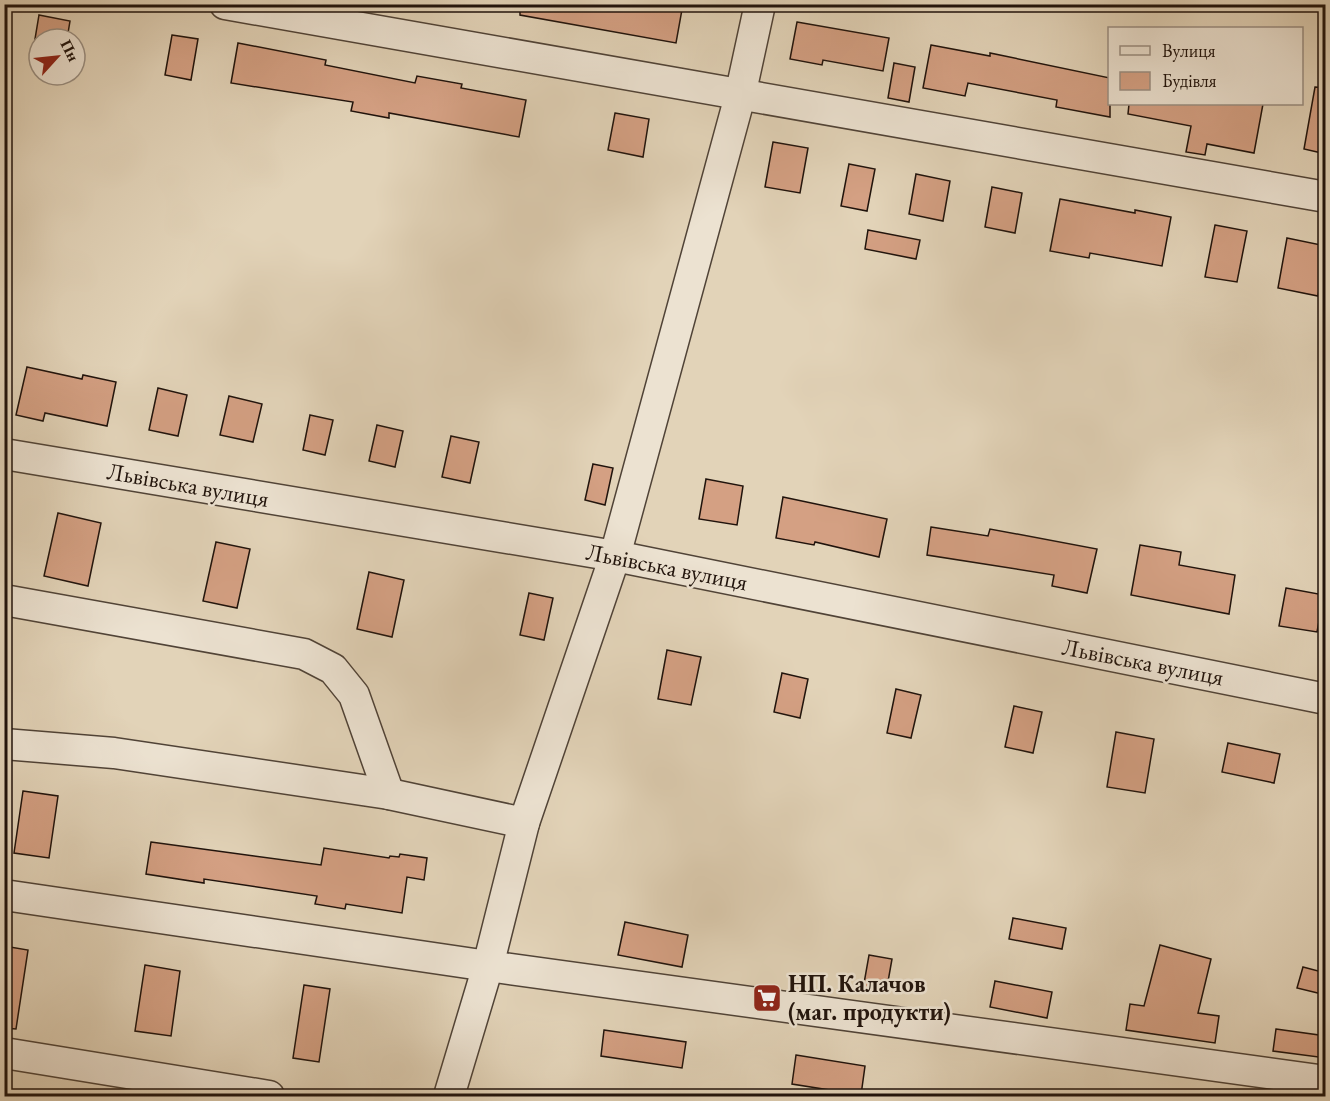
<svg xmlns="http://www.w3.org/2000/svg" width="1330" height="1101" font-family="'EB Garamond',serif">
  <style>
    .building { fill: #d4a083; stroke: #20130c; stroke-width: 1.5 }
    .lines { fill: none; stroke-linecap: round; stroke-linejoin: round }
    .minor-casing { stroke: #504337; stroke-width: 33 }
    .minor { stroke: #ece2d1; stroke-width: 30 }
    .labels { text-anchor: middle; stroke-width: 5; stroke-linejoin: round; paint-order: stroke }
    .street-label { font-size: 24px; fill: #20130c; stroke: #ece2d1 }
    .poi-label { font-size: 24px; font-weight: bold; fill: #20130c; stroke: #ece2d1; text-anchor: start }
  </style>
  <rect width="100%" height="100%" fill="#e2d3b8"/>
  <filter id="stains"><feTurbulence type="fractalNoise" baseFrequency=".00333" numOctaves="4"/><feColorMatrix values="0 0 0 0 .2 0 0 0 0 .09 0 0 0 0 .02 0 0 0 .5 -.17"/></filter>
  <radialGradient id="worn" r=".72"><stop offset=".6" stop-color="#630" stop-opacity="0"/><stop offset="1" stop-color="#630" stop-opacity=".3"/></radialGradient>
  <g class="building">
    <polygon points="520,4 683,4 676,43 520,15"/>
    <polygon points="39,15 70,21 67,39 35,39"/>
    <polygon points="797,22 889,38 883,71 823,60 822,65 790,59"/>
    <polygon points="172,35 198,39 191,80 165,75"/>
    <polygon points="238,43 326,60 325,65 415,83 417,76 462,84 461,88 526,100 519,137 389,113 389,118 351,111 353,102 231,83"/>
    <polygon points="931,45 990,56 990,53 1110,78 1110,117 1056,107 1057,100 968,83 965,96 923,88"/>
    <polygon points="894,63 915,67 909,102 888,98"/>
    <polygon points="1315,87 1326,88 1326,154 1304,149"/>
    <polygon points="1129,104 1263,104 1254,153 1207,144 1205,155 1186,152 1191,126 1128,114"/>
    <polygon points="615,113 649,119 643,157 608,150"/>
    <polygon points="773,142 808,148 800,193 765,187"/>
    <polygon points="849,164 875,169 867,211 841,206"/>
    <polygon points="916,174 950,181 943,221 909,214"/>
    <polygon points="992,187 1022,193 1015,233 985,227"/>
    <polygon points="1060,199 1135,213 1135,210 1171,217 1162,266 1090,253 1089,258 1050,251"/>
    <polygon points="1215,225 1247,231 1237,282 1205,277"/>
    <polygon points="868,230 920,240 916,259 865,249"/>
    <polygon points="1287,238 1326,246 1318,296 1278,288"/>
    <polygon points="27,367 82,379 83,375 116,382 107,426 45,413 43,421 16,415"/>
    <polygon points="158,388 187,395 178,436 149,430"/>
    <polygon points="229,396 262,404 253,442 220,435"/>
    <polygon points="310,415 333,420 325,455 303,450"/>
    <polygon points="377,425 403,431 395,467 369,461"/>
    <polygon points="451,436 479,442 470,483 442,477"/>
    <polygon points="593,464 613,468 605,505 585,500"/>
    <polygon points="706,479 743,486 737,525 699,519"/>
    <polygon points="783,497 887,519 879,557 815,542 814,545 776,538"/>
    <polygon points="58,513 101,523 88,586 44,576"/>
    <polygon points="931,527 988,536 990,529 1097,549 1087,593 1052,586 1054,575 927,555"/>
    <polygon points="216,542 250,549 237,608 203,601"/>
    <polygon points="1140,545 1181,552 1179,565 1235,575 1229,614 1131,595"/>
    <polygon points="369,572 404,580 392,637 357,629"/>
    <polygon points="1286,588 1324,595 1317,632 1279,626"/>
    <polygon points="529,593 553,598 544,640 520,635"/>
    <polygon points="667,650 701,657 691,705 658,699"/>
    <polygon points="782,673 808,679 800,718 774,712"/>
    <polygon points="896,689 921,695 911,738 887,733"/>
    <polygon points="1014,706 1042,712 1033,753 1005,747"/>
    <polygon points="1116,732 1154,739 1145,793 1107,787"/>
    <polygon points="1228,743 1280,754 1274,783 1222,772"/>
    <polygon points="23,791 58,796 49,858 14,853"/>
    <polygon points="151,842 321,865 324,848 389,858 390,856 399,857 400,854 427,858 424,880 407,877 402,913 346,904 345,909 315,904 317,896 204,879 204,883 146,874"/>
    <polygon points="1013,918 1066,928 1062,949 1009,939"/>
    <polygon points="625,922 688,935 682,967 618,955"/>
    <polygon points="1160,945 1211,959 1198,1013 1219,1016 1215,1043 1126,1030 1130,1004 1144,1006"/>
    <polygon points="4,946 28,950 16,1029 4,1028"/>
    <polygon points="869,955 892,959 886,993 863,989"/>
    <polygon points="145,965 180,971 171,1036 135,1031"/>
    <polygon points="1303,967 1326,973 1326,995 1297,988"/>
    <polygon points="995,981 1052,992 1047,1018 990,1007"/>
    <polygon points="304,985 330,989 319,1062 293,1058"/>
    <polygon points="1276,1029 1326,1036 1326,1058 1273,1051"/>
    <polygon points="604,1030 686,1042 682,1068 601,1056"/>
    <polygon points="796,1055 865,1066 861,1095 792,1084"/>
  </g>
  <g class="lines">
    <g class="minor-casing">
      <g id="minor">
        <polyline points="225,4 1326,197"/>
        <polyline points="4,454 615,556 1326,699"/>
        <polyline points="4,600 304,654 333,669 354,695 389,794"/>
        <polyline points="4,744 114,753 389,794 524,823"/>
        <polyline points="4,895 488,966 1326,1081"/>
        <polyline points="4,1053 269,1096"/>
        <polyline points="449,1096 488,966 524,823 615,556 740,96 760,4"/>
      </g>
    </g>
    <use href="#minor" class="minor"/>
  </g>
  <defs>
    <g id="supermarket-square" transform="scale(1.5)"><rect x="-9" y="-9" width="18" height="18" rx="4" fill="#8f2418" stroke="#ece2d1"/><path d="M-6-5.5h2.5l.6 2H6L4.5 2H-2.5L-4.4-4H-6ZM-1.5 3.2a1.3 1.3 0 1 0 .1 0ZM3 3.2a1.3 1.3 0 1 0 .1 0Z" fill="#fff"/></g>
  </defs>
  <g fill-rule="evenodd">
    <use href="#supermarket-square" x="767" y="998"/>
  </g>
  <g class="labels">
    <g class="street-label">
      <text transform="translate(188 485) rotate(10)" y="8">Львівська вулиця</text>
      <text transform="translate(667 567) rotate(11)" y="8">Львівська вулиця</text>
      <text transform="translate(1143 662) rotate(11)" y="8">Львівська вулиця</text>
    </g>
    <g class="poi-label">
      <text x="788" y="992">НП. Калачов<tspan x="788" dy="28">(маг. продукти)</tspan></text>
    </g>
  </g>
  <rect width="1330" height="1101" fill="none" stroke="#e2d3b8" stroke-width="24"/>
  <rect x="6" y="6" width="1318" height="1089" fill="none" stroke="#20130c" stroke-width="3"/>
  <rect x="12" y="12" width="1306" height="1077" fill="none" stroke="#20130c" stroke-width="1.5"/>
  <rect x="1108" y="27" width="195" height="78" fill="#ece2d1" stroke="#9a8f82" stroke-width="1.5"/>
  <rect x="1120" y="46" width="30" height="9" fill="#ece2d1" stroke="#9a8f82" stroke-width="1.5"/>
  <text x="1162" y="57" font-size="18" fill="#20130c">Вулиця</text>
  <rect x="1120" y="72" width="30" height="18" fill="#d4a083" stroke="#9a8f82" stroke-width="1.5"/>
  <text x="1162" y="87" font-size="18" fill="#20130c">Будівля</text>
  <g transform="translate(57 57) rotate(63)"><circle r="28" fill="#ece2d1" stroke="#9a8f82" stroke-width="1.5"/>
  <path d="M0-4.5L10 22L0 15L-10 22Z" fill="#8f2418"/>
  <text y="-9" font-size="16" font-weight="bold" text-anchor="middle" fill="#20130c">Пн</text>
  </g>
  <rect width="100%" height="100%" filter="url(#stains)"/>
  <rect width="100%" height="100%" fill="url(#worn)"/>
</svg>
